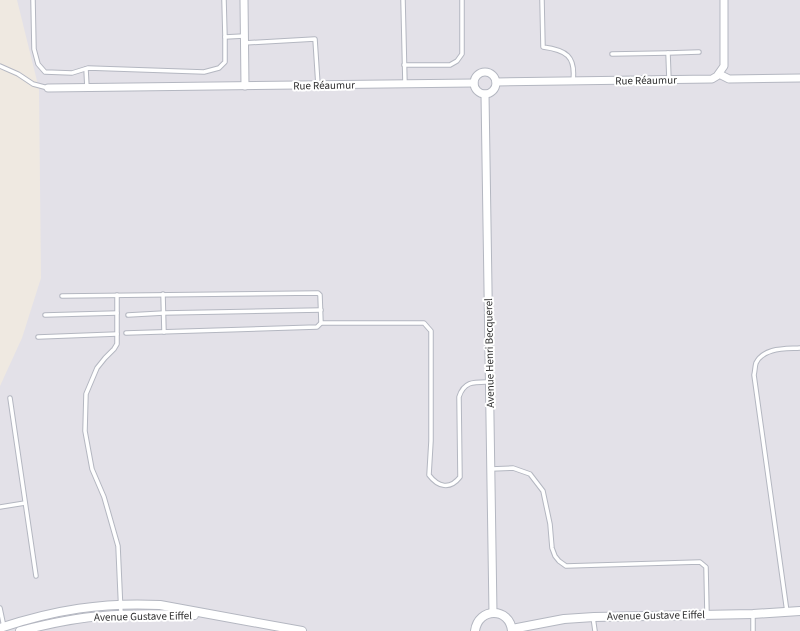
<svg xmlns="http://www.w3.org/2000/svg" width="800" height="631" font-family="'Source Sans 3',sans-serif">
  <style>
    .industrial { fill: #e3e1e8 }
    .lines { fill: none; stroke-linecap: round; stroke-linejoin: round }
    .service-casing { stroke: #b4b7c1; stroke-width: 5.5 }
    .minor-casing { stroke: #b4b7c1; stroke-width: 9 }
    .tertiary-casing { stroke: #b4b7c1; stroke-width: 10 }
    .service { stroke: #fff; stroke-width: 3.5 }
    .minor { stroke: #fff; stroke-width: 7 }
    .tertiary { stroke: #fff; stroke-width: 8 }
    .labels { text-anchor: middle; stroke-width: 4; stroke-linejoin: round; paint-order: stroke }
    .street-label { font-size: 11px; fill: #2e2e2e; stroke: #fff }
  </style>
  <rect width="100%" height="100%" fill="#efe9e1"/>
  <polygon class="industrial" points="17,0 800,0 800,631 0,631 0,386 22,338 41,278 39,89"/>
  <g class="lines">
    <g class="service-casing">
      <g id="service">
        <polyline points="33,0 34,49 38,64 45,72 72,73 88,68 204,72 219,68 225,62 225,37"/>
        <polyline points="224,0 225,37 244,36"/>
        <polyline points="403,0 405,84"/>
        <path d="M542,0L543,47C566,50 576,56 573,81"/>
        <polyline points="244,43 315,39 318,85"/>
        <polyline points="612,54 668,53"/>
        <polyline points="404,65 450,65 457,61 462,54 462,0"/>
        <polyline points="0,66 18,74 33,84 48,88"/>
        <polyline points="86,69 87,88"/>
        <polyline points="669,80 668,53 699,52"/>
        <polyline points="163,294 164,332"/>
        <polyline points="117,295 117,344 114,349 105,358 97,368 86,394 85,431 92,469 104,497 118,546 121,614"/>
        <polyline points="62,296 318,293 320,295 321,323"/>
        <polyline points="45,315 117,313"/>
        <polyline points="128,315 164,313 321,310"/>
        <path d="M126,333L317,327L321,323H424L431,331V441L429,475C438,487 450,490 460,477L459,397C464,381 474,382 489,382"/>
        <polyline points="38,337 117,334"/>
        <polyline points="10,398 36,576"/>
        <polyline points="491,469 513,468 530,474 543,491 550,524 552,548 555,556 559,561 566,566 700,562 706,567 707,614"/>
        <polyline points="0,507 25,503"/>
        <polyline points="0,608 4,627"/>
        <path d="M787,612L754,375C755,371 755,366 756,363C764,347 786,349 800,348"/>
        <polyline points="753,614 753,631"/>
        <polyline points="593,617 595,631"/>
      </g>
    </g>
    <g class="minor-casing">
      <g id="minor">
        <polyline points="244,0 245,86"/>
        <circle cx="485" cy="83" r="11"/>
        <polyline points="719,74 729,79 800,78"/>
        <polyline points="496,82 712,79 717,76 724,66 724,0"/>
        <polyline points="48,88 474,83"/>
        <polyline points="485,94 493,613"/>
      </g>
    </g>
    <g class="tertiary-casing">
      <g id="tertiary">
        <path d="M0,628C54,610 103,602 160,605L302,631"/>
        <polyline points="512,629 564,619 594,617 753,614 800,611"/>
        <path d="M20,631C47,624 74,618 102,616C132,613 163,614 194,615"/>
        <path d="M475,631C478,607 510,607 512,631"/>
      </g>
    </g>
    <use href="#service" class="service"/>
    <use href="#minor" class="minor"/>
    <use href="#tertiary" class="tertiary"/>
  </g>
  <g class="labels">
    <g class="street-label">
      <text transform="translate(646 80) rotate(-1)" y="4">Rue Réaumur</text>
      <text transform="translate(324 85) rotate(-1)" y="4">Rue Réaumur</text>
      <text transform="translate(489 353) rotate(-91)" y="4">Avenue Henri Becquerel</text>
      <text transform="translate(656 615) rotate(-1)" y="4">Avenue Gustave Eiffel</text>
      <text transform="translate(143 616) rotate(-1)" y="4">Avenue Gustave Eiffel</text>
    </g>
  </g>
</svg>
